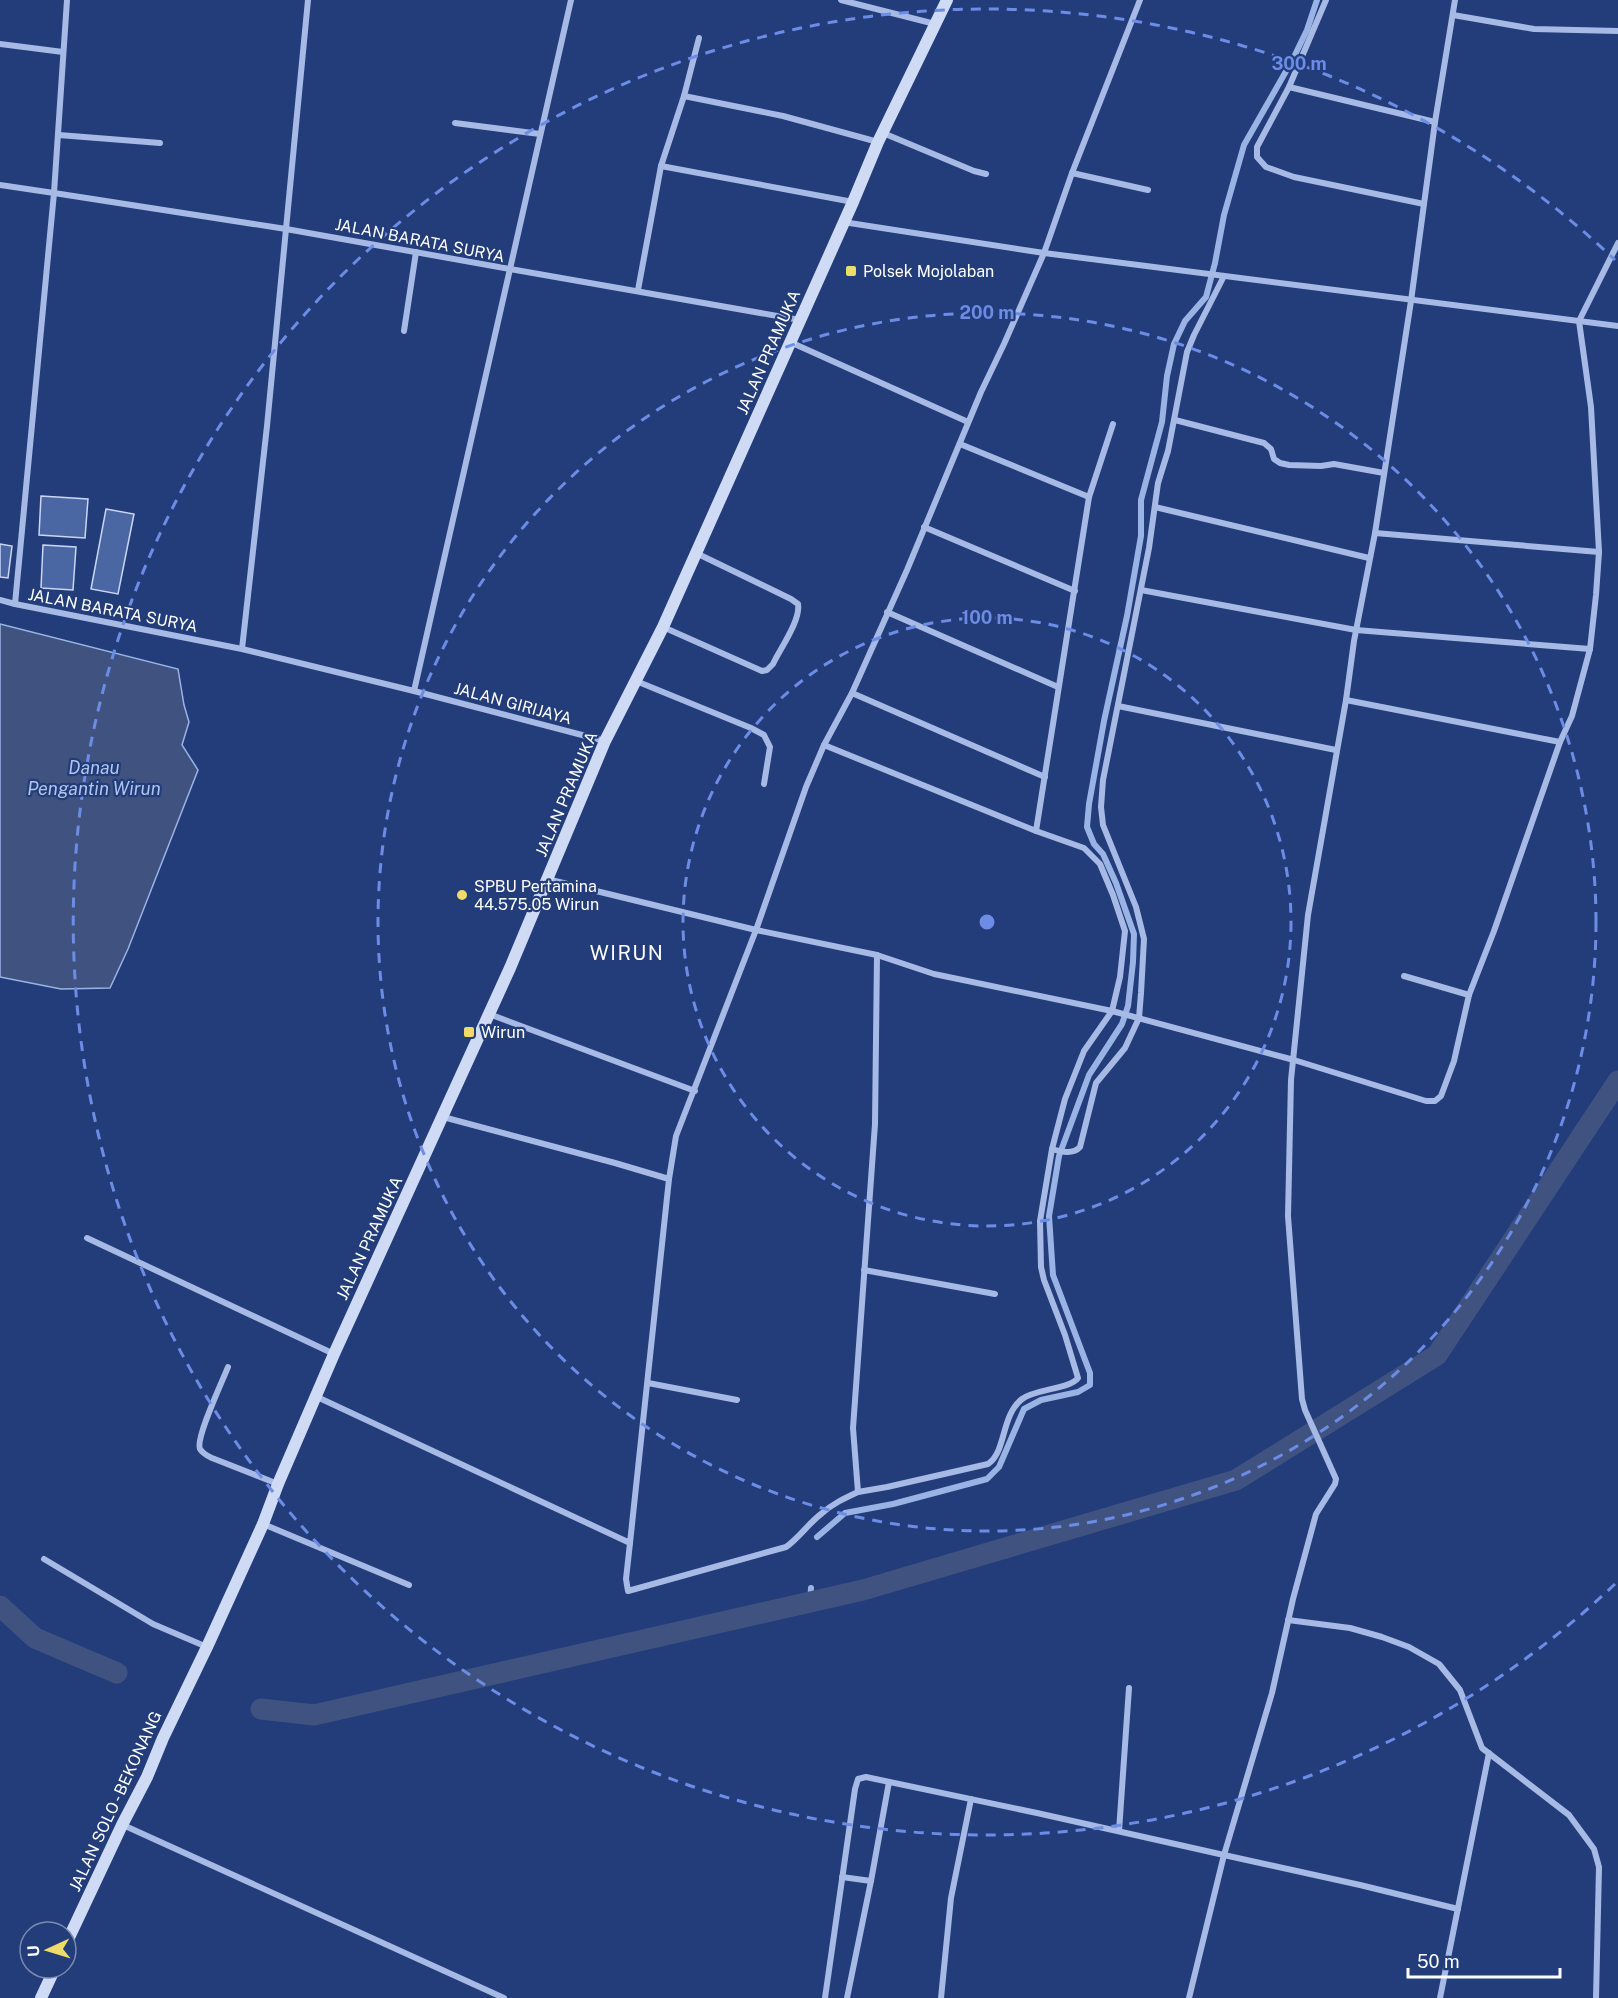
<svg xmlns="http://www.w3.org/2000/svg" width="1618" height="1998" font-family="'Public Sans',sans-serif">
  <style>
    .water { fill: #405380; stroke: #9ab3e5; stroke-width: 1.5 }
    .lines { fill: none; stroke-linecap: round; stroke-linejoin: round }
    .stream { stroke: #9ab3e5; stroke-width: 6 }
    .canal { stroke: #405380; stroke-width: 21 }
    .building { fill: #4b67a3; stroke: #c9d6f4; stroke-width: 1.5 }
    .minor { stroke: #a6bae5; stroke-width: 6 }
    .secondary { stroke: #cfdaf4; stroke-width: 12 }
    .ring { fill: none; stroke: #6c8ce6; stroke-width: 3; stroke-dasharray: 10 8 }
    .poi-dot { fill: #efdb69; stroke: #233d7a; stroke-width: 2 }
    .labels { text-anchor: middle; stroke-width: 4.5; stroke-linejoin: round; paint-order: stroke }
    .street-label { font-size: 16px; fill: #fff; stroke: #233d7a }
    .poi-label { font-size: 16px; fill: #fff; stroke: #233d7a; text-anchor: start }
    .water-label { font-size: 18px; font-style: italic; fill: #b1c4ec; stroke: #233d7a }
    .quarter-label { font-size: 20px; letter-spacing: 1.5px; fill: #fff; stroke: #233d7a }
    .centre { fill: #6c8ce6; stroke: #233d7a; stroke-width: 3 }
    .ring-label { font-size: 18px; text-anchor: middle; font-weight: bold; fill: #6c8ce6; stroke: #233d7a; stroke-width: 4.5; stroke-linejoin: round; paint-order: stroke }
  </style>
  <rect width="100%" height="100%" fill="#233d7a"/>
  <polygon class="water" points="0,624 178,669 184,705 189,722 182,745 198,770 128,949 110,988 61,989 0,977"/>
  <g class="lines">
    <g class="stream">
      <polyline points="817,1537 845,1513 893,1504 987,1479 999,1467 1024,1409 1041,1400 1078,1392 1090,1385 1090,1373 1053,1275 1049,1216 1059,1156 1089,1075 1122,1024 1128,1006 1133,962 1134,934 1116,883 1103,854 1094,844 1087,827 1089,804 1104,721 1127,616 1141,536 1141,500 1162,422 1167,376 1174,344 1185,321 1206,297 1215,263 1224,215 1244,145 1293,59 1307,30 1317,0"/>
      <polyline points="810,1603 811,1588"/>
    </g>
    <g class="canal">
      <polyline points="0,1606 35,1638 117,1673"/>
      <polyline points="261,1709 314,1715 863,1590 1236,1480 1437,1355 1618,1081"/>
    </g>
  </g>
  <g class="building">
    <polygon points="41,496 88,499 85,538 39,535"/>
    <polygon points="106,509 134,514 118,594 91,589"/>
    <polygon points="0,544 12,546 8,578 0,577"/>
    <polygon points="43,545 76,547 73,590 41,588"/>
  </g>
  <g class="lines">
    <g class="minor">
      <polyline points="67,0 54,193 286,229 308,0"/>
      <polyline points="571,0 510,269 800,320"/>
      <polyline points="841,0 935,24"/>
      <polyline points="1326,0 1289,87 1257,147 1257,157 1266,167 1294,177 1424,204"/>
      <polyline points="1455,0 1435,122 1411,301 1375,533 1354,641 1346,700 1308,915 1291,1080 1288,1216 1302,1399 1305,1410 1336,1479 1335,1484 1316,1514 1293,1599 1272,1693 1224,1855 1360,1885 1458,1909"/>
      <polyline points="1453,15 1534,29 1618,31"/>
      <polyline points="0,44 63,52"/>
      <polyline points="1289,87 1435,122"/>
      <polyline points="684,96 783,116 878,142"/>
      <polyline points="455,123 540,134"/>
      <polyline points="883,133 974,171 986,174"/>
      <polyline points="59,135 160,143"/>
      <polyline points="661,166 853,202"/>
      <polyline points="1072,173 1148,190"/>
      <polyline points="0,185 54,193 15,604 0,600"/>
      <polyline points="843,222 1044,253 1618,326"/>
      <polyline points="638,290 661,166 684,96 699,38"/>
      <polyline points="404,331 416,252"/>
      <polyline points="790,342 968,422"/>
      <polyline points="1175,420 1264,443 1271,449 1274,459 1280,463 1289,465 1321,466 1334,464 1384,473"/>
      <polyline points="960,444 1089,497"/>
      <polyline points="1155,507 1369,558"/>
      <polyline points="924,527 1075,591"/>
      <polyline points="1375,533 1599,552"/>
      <polyline points="1141,590 1356,630 1590,649"/>
      <polyline points="15,604 242,649 414,691 510,269 286,229 267,426 242,649"/>
      <polyline points="887,612 1058,687"/>
      <path d="M663,627L762,671L767,670L773,664C780,649 801,620 798,604L791,599L696,553"/>
      <polyline points="636,681 751,728 764,735 770,747 764,784"/>
      <polyline points="414,691 605,741"/>
      <polyline points="852,693 1045,777"/>
      <polyline points="1346,700 1560,742"/>
      <polyline points="1118,706 1336,750"/>
      <polyline points="824,745 1036,831 1089,497 1113,424"/>
      <polyline points="547,879 756,930 877,955 934,974 1112,1011 1294,1060 1426,1101 1435,1101 1441,1096 1454,1061 1469,995 1494,931 1560,742 1572,716 1590,649 1596,595 1599,552 1591,407 1579,321 1618,243"/>
      <path d="M877,955L875,1124L853,1428L858,1492L887,1487L988,1464C1006,1453 1001,1415 1022,1399C1035,1389 1070,1389 1078,1378L1065,1335L1044,1280L1041,1267L1040,1221L1052,1149L1065,1099L1084,1051L1112,1011L1120,977L1125,931L1113,895L1100,864L1084,848L1036,831"/>
      <polyline points="1404,976 1469,995"/>
      <polyline points="489,1014 695,1091"/>
      <polyline points="443,1117 615,1163 669,1179"/>
      <path d="M1052,1149C1061,1152 1073,1155 1080,1147L1096,1083L1125,1048L1139,1018L1141,993L1144,939L1136,907L1103,825L1101,807L1103,780L1149,548L1158,483L1168,451L1187,352L1194,335L1224,276"/>
      <polyline points="87,1238 334,1354"/>
      <polyline points="864,1270 995,1294"/>
      <path d="M228,1367C223,1380 195,1439 200,1449C203,1454 208,1456 212,1458L278,1484"/>
      <polyline points="648,1383 737,1400"/>
      <polyline points="315,1396 630,1543 669,1179 676,1136 756,930 806,787 824,745 852,693 907,570 981,392 1004,344 1044,253 1072,173 1140,0"/>
      <polyline points="263,1524 409,1585"/>
      <path d="M630,1543L626,1579L628,1591L786,1547C799,1538 808,1524 821,1514C832,1504 845,1498 858,1492"/>
      <polyline points="44,1559 153,1624 207,1647"/>
      <polyline points="1288,1620 1350,1628 1382,1637 1409,1647 1439,1664 1460,1690 1482,1748 1569,1815 1594,1849 1599,1867 1596,1998"/>
      <polyline points="123,1825 504,1998"/>
      <polyline points="1119,1831 1129,1688"/>
      <polyline points="842,1877 871,1881 889,1782"/>
      <polyline points="825,1998 855,1789 858,1779 866,1777 1037,1813 1224,1855 1189,1998"/>
      <polyline points="847,1998 871,1881"/>
      <polyline points="941,1998 951,1898 971,1799"/>
      <polyline points="1440,1998 1489,1753"/>
    </g>
    <g class="secondary">
      <polyline points="66,1944 122,1825 147,1777 163,1738 207,1647 263,1524 278,1484 334,1354 510,968 605,741 663,627 853,202 878,142 947,0"/>
      <polyline points="41,1998 55,1968"/>
    </g>
  </g>
  <g class="ring">
    <circle cx="987" cy="922" r="304"/>
    <circle cx="987" cy="922" r="609"/>
    <path d="M1615 1584A913 913 0 1 1 1615 260"/>
  </g>
  <g class="poi-dot">
    <rect x="845" y="265" width="12" height="12" rx="3"/>
    <circle cx="462" cy="895" r="6"/>
    <rect x="463" y="1026" width="12" height="12" rx="3"/>
  </g>
  <g class="labels">
    <g class="street-label">
      <text transform="translate(420 240) rotate(11)" y="6">JALAN BARATA SURYA</text>
      <text transform="translate(768 352) rotate(-66)" y="6">JALAN PRAMUKA</text>
      <text transform="translate(113 610) rotate(11)" y="6">JALAN BARATA SURYA</text>
      <text transform="translate(513 703) rotate(15)" y="6">JALAN GIRIJAYA</text>
      <text transform="translate(566 794) rotate(-67)" y="6">JALAN PRAMUKA</text>
      <text transform="translate(369 1238) rotate(-65)" y="6">JALAN PRAMUKA</text>
      <text transform="translate(115 1801) rotate(-65)" y="6">JALAN SOLO - BEKONANG</text>
    </g>
    <g class="poi-label">
      <text x="863" y="277">Polsek Mojolaban</text>
      <text x="474" y="892">SPBU Pertamina<tspan x="474" dy="18">44.575.05 Wirun</tspan></text>
      <text x="481" y="1038">Wirun</text>
    </g>
    <g class="water-label">
      <text x="94" y="774">Danau<tspan x="94" dy="21">Pengantin Wirun</tspan></text>
    </g>
    <g class="quarter-label">
      <text x="627" y="960">WIRUN</text>
    </g>
  </g>
  <circle cx="987" cy="922" r="9" class="centre"/>
  <g class="ring-label">
    <text x="1299" y="70">300 m</text>
    <text x="987" y="319">200 m</text>
    <text x="987" y="624">100 m</text>
  </g>
  <g transform="translate(48 1950) rotate(266)"><circle r="28" fill="#233d7a" stroke="#7b8baf" stroke-width="1.5"/>
  <path d="M0-4.5L10 22L0 15L-10 22Z" fill="#efdb69"/>
  <text y="-9" font-size="16" font-weight="bold" text-anchor="middle" fill="#ffffff">U</text>
  </g>
  <path d="M1408 1968v9h152v-9" fill="none" stroke="#ffffff" stroke-width="3"/>
  <text x="1417" y="1968" font-size="18" fill="#ffffff" stroke="#233d7a" stroke-width="4.5" paint-order="stroke">50 m</text>
</svg>
